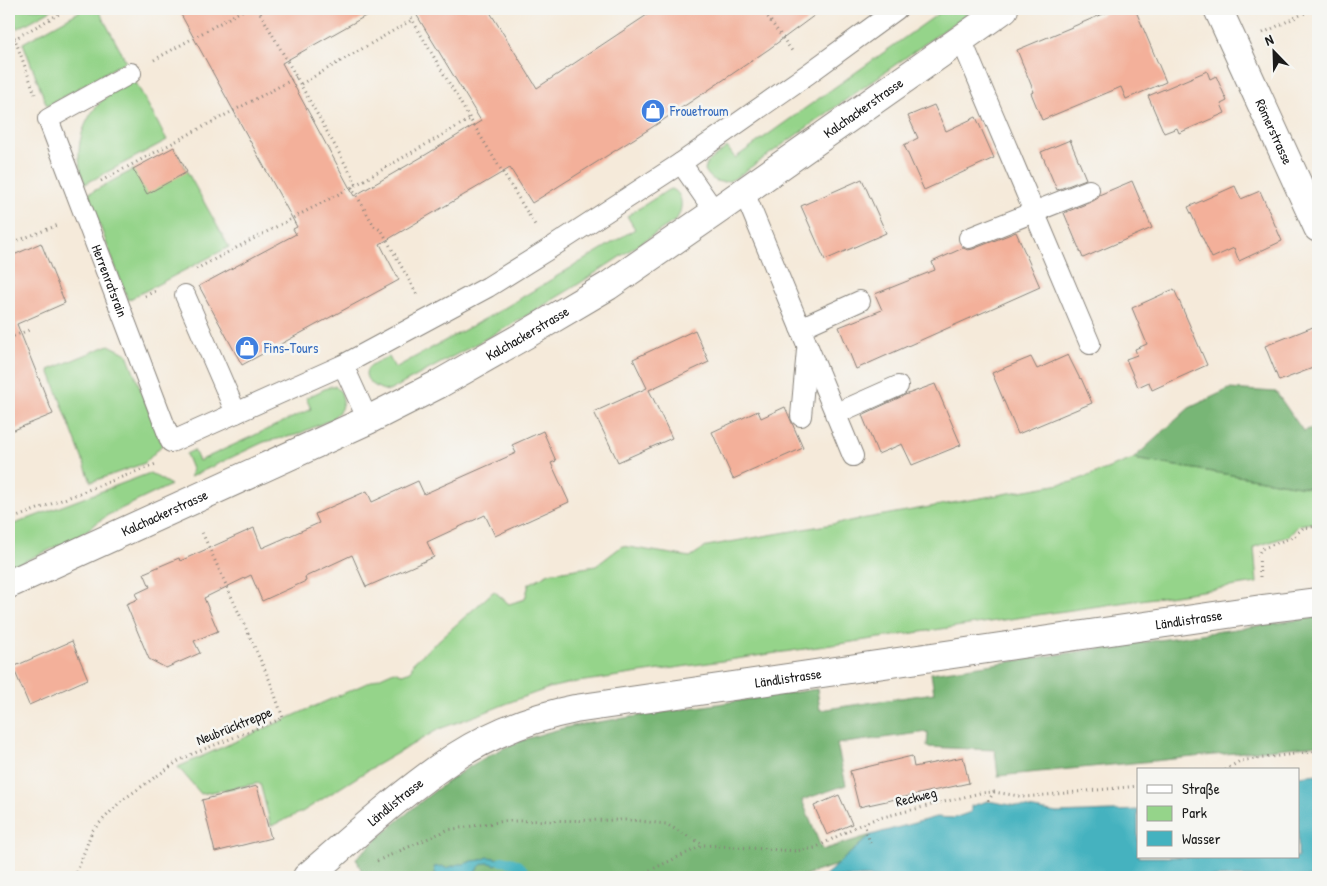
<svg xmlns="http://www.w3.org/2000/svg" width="1327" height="886" font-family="'Patrick Hand',sans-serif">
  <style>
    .green { fill: #95d48a; stroke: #587853 }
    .forest { fill: #78b676; stroke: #4a6949 }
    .water { fill: #44b2bf; stroke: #30676e }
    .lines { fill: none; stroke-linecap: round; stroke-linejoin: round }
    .stream { stroke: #44b2bf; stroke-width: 10 }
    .building { fill: #f3b09a }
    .service-casing { stroke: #88837b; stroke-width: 22 }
    .minor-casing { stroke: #88837b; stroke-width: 30 }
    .tertiary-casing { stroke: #88837b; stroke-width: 30 }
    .path { stroke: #88837b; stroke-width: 3; stroke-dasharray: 1 4; stroke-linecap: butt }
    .service { stroke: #fff; stroke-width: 20 }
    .minor { stroke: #fff; stroke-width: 28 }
    .tertiary { stroke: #fff; stroke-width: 28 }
    .labels { text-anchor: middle; stroke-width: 5; stroke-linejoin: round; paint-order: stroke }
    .street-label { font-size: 14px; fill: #1c1c1c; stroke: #f6f6f2 }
    .shop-label { font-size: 14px; fill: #366cbe; stroke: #f6f6f2; text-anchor: start }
  </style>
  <rect width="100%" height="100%" fill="#f6f6f2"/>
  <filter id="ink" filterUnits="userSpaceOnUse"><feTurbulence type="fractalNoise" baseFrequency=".02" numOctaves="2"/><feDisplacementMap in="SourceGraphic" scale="10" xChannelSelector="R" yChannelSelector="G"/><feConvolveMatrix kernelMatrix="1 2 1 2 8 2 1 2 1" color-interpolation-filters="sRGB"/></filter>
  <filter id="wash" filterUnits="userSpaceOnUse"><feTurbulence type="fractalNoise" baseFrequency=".0096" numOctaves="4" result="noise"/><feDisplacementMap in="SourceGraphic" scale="20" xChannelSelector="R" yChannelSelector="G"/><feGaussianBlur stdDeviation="1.12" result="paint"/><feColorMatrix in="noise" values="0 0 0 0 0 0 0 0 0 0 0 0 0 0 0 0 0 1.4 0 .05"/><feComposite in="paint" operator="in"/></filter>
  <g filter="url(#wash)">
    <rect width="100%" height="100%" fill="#f5eada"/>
    <g class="green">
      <polygon points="10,9 53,9 17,29"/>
      <polygon points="84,9 98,9 126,61 47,106 23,43"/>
      <path d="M945,9H974L737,177C724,185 713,184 705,170L707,163L727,147L735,158Z"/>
      <path d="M134,79L167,140L85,184C82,175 79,167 79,157C78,136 88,112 105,98C114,91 125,85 134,79Z"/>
      <polygon points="174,148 229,247 128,300 88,194"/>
      <path d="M672,189C684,194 683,210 676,220L574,287L511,325L389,391C379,390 360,380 368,368C372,363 383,359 389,357L395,368L501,310L635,229L627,216L668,190Z"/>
      <polygon points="109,345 127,354 162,445 145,463 91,482 49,370"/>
      <polygon points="331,386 335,386 341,392 343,400 341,409 337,414 332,419 296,435 264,442 190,477 192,469 186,454 194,450 199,461 311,409 306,398"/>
      <polygon points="1133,459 1318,489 1318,522 1299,525 1289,536 1254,547 1257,583 571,683 549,688 513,701 483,713 439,729 370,769 302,812 271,826 260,783 201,794 178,767 394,671 402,674 411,671 413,663 494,591 509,604 525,599 529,584 549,573 596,566 622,546 690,557 707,546 1072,482"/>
      <polygon points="150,473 171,485 108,515 76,538 9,568 9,526"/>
    </g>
    <g class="forest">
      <polygon points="1229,389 1276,392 1303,431 1318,426 1318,489 1133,459 1189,408"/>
      <path d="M1318,617V745L998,776L995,750L927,747L928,732L837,744L846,785L802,800L822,850L871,835L837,865L799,877H364L356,858C401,818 447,775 502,749C526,738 552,730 578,725L817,689L820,710L934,693L931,673Z"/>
    </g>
    <g class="water">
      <polygon points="1318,774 1318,877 823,877 871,835 936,817 954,818 971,812 971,806 988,801 1057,813 1138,810 1138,857 1298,857 1298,776"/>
      <path d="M488,857L501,859L502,861L496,865C481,859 479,868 471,877H436L434,867L442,866L446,868L459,864H464L472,861L481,860Z"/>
    </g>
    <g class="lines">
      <path class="stream" d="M502,861C512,862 521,863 525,874L520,877"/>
    </g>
    <g id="blocks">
      <g class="building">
        <polygon points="178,9 378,9 282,63 354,196 427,154 481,121 413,9 488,9 537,88 656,9 823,9 769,49 707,91 651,128 532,203 510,168 380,244 399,280 242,365 199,286 296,234 293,229 297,227"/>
        <polygon points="1115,9 1135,9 1166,82 1126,99 1121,87 1042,120 1031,93 1034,92 1017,50"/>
        <polygon points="1207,71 1210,79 1216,76 1227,101 1221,104 1225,113 1179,133 1177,128 1164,133 1148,96"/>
        <polygon points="934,105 946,131 976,117 994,158 924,190 904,145 918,138 908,116"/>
        <polygon points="1070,140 1086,179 1057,190 1041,152"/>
        <polygon points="174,147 187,172 147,194 133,169"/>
        <polygon points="862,179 886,233 825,260 801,206"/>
        <polygon points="1132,181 1152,228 1083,258 1064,213 1093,201 1098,198 1099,195"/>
        <polygon points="1235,186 1241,199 1260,191 1282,241 1239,261 1234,248 1212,258 1188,207"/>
        <polygon points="1016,232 1040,287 856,369 839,327 882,310 875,294 935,270 932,262 963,248 968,250 973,249"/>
        <polygon points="41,243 65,303 17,324 53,414 9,432 9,257"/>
        <polygon points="1174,289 1207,365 1152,390 1149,382 1138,387 1126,359 1137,355 1135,349 1147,344 1132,308"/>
        <polygon points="1318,325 1318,366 1279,381 1265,346"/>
        <polygon points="695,330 709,362 649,390 672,438 618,462 594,412 647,388 633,359"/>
        <polygon points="1068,355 1080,379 1081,378 1092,403 1018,434 992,373 1031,357 1037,369"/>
        <polygon points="935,384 961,445 912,465 902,444 878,454 862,415 905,395"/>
        <polygon points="785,407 803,448 733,479 712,432 758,411 761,418"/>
        <polygon points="543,431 556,461 551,463 569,502 495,536 485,515 427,542 434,557 366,587 352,555 305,577 306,581 262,601 251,575 204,598 218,631 194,641 200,653 166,668 149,659 126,604 138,599 135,594 150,587 144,573 179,558 180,561 254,528 262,548 319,523 315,514 367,491 372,502 418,481 424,494 516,453 512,445"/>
        <polygon points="72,641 88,679 29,705 13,667"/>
        <polygon points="912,756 914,767 963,757 969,783 859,807 850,771"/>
        <polygon points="257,786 271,838 215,852 202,800"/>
        <polygon points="839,795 852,824 827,835 814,806"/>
      </g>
    </g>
  </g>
  <g filter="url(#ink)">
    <use href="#blocks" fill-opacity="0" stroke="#88837b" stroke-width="1"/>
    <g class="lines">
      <g class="service-casing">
        <g id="service">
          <polyline points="961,39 1090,344"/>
          <path id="s1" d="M131,73L48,119L171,442L343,365L488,287L549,249L681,163L808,74L897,9"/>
          <polyline points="681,163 715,212"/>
          <polyline points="744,192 853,456"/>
          <polyline points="969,238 1089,190"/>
          <polyline points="185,295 236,413"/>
          <polyline points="800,328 860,301"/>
          <polyline points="343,365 368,420"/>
          <polyline points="835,414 898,386"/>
          <polyline points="801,416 807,350"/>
        </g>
      </g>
      <g class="minor-casing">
        <g id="minor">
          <path id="s2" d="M1218,9L1318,228"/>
        </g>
      </g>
      <g class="tertiary-casing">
        <g id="tertiary">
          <path id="s3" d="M9,584L368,420L439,384L525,335L608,286L715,212L1004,9"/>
          <path id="s4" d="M307,877C355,836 402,792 455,757C491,734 534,717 575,709L1262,609L1318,602"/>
        </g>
      </g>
      <g class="path">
        <polyline points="258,9 357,185"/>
        <polyline points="406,9 470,119 535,225"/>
        <polyline points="762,9 792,51"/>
        <polyline points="9,23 35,94"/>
        <polyline points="1263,33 1313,9"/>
        <polyline points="14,39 68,9"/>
        <polyline points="154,60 245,9"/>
        <polyline points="301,84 412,20"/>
        <polyline points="101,181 297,77"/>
        <polyline points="352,187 374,226 382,231 417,295"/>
        <polyline points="9,244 58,225"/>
        <polyline points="196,269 352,187 470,119"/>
        <polyline points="145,296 158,290"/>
        <polyline points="9,338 29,330"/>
        <polyline points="9,520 156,464"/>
        <polyline points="1260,577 1259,553 1261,549 1293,537 1303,528 1318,526"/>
        <polyline points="1225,770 1240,761 1318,751"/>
        <polyline points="988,801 994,792"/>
        <polyline points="864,823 870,843"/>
        <polyline points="377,861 447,830 505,821 631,820 666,824 704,845 796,851 815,848 855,827 875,819 980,793 994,792 1025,797 1138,786"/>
        <polyline points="75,877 92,831 121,801 177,762 192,754 283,718 270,681 201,530"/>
        <polyline points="631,877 642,874 704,845"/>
      </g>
      <use href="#service" class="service"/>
      <use href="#minor" class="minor"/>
      <use href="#tertiary" class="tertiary"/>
    </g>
  </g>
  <defs>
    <g id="shop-disc" transform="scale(1.25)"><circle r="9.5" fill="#3f7fe0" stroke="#f6f6f2"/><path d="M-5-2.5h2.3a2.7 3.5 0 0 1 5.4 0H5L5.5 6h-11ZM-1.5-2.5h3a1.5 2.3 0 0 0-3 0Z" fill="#fff"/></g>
  </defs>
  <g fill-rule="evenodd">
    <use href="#shop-disc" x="653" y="111"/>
    <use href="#shop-disc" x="247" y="348"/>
  </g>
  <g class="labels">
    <g class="street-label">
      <text dy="5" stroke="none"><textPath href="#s3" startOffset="981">Kalchackerstrasse</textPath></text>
      <text dy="5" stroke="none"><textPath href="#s2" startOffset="135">Römerstrasse</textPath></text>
      <text dy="5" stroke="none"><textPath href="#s1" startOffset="268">Herrenratsrain</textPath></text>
      <text dy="5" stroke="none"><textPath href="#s3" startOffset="576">Kalchackerstrasse</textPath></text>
      <text dy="5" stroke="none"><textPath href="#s3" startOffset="171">Kalchackerstrasse</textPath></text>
      <text dy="5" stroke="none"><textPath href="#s4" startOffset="941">Ländlistrasse</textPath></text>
      <text dy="5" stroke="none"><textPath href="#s4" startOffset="536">Ländlistrasse</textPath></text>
      <text transform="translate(234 726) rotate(-22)" y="5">Neubrücktreppe</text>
      <text transform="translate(916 797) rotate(-14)" y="5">Reckweg</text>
      <text dy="5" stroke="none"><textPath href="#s4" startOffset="116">Ländlistrasse</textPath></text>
    </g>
    <g class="shop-label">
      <text x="670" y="116">Frouetroum</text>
      <text x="264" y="353">Fins-Tours</text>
    </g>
  </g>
  <rect width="1327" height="886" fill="none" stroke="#f6f6f2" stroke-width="30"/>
  <rect x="1137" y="768" width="162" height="90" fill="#f6f6f2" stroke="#9f9f9c"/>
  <rect x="1147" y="785" width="25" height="8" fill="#ffffff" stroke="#9f9f9c"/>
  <text x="1182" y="794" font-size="15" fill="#1c1c1c">Straße</text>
  <rect x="1147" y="806" width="25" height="15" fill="#95d48a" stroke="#9f9f9c"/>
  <text x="1182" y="818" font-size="15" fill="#1c1c1c">Park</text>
  <rect x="1147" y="831" width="25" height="15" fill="#44b2bf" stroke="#9f9f9c"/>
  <text x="1182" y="844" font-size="15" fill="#1c1c1c">Wasser</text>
  <g transform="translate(1274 52) rotate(337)" stroke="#f6f6f2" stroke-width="4" paint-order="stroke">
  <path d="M0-4L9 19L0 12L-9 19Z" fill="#1c1c1c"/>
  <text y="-8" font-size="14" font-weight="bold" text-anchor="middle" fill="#1c1c1c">N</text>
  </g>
</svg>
